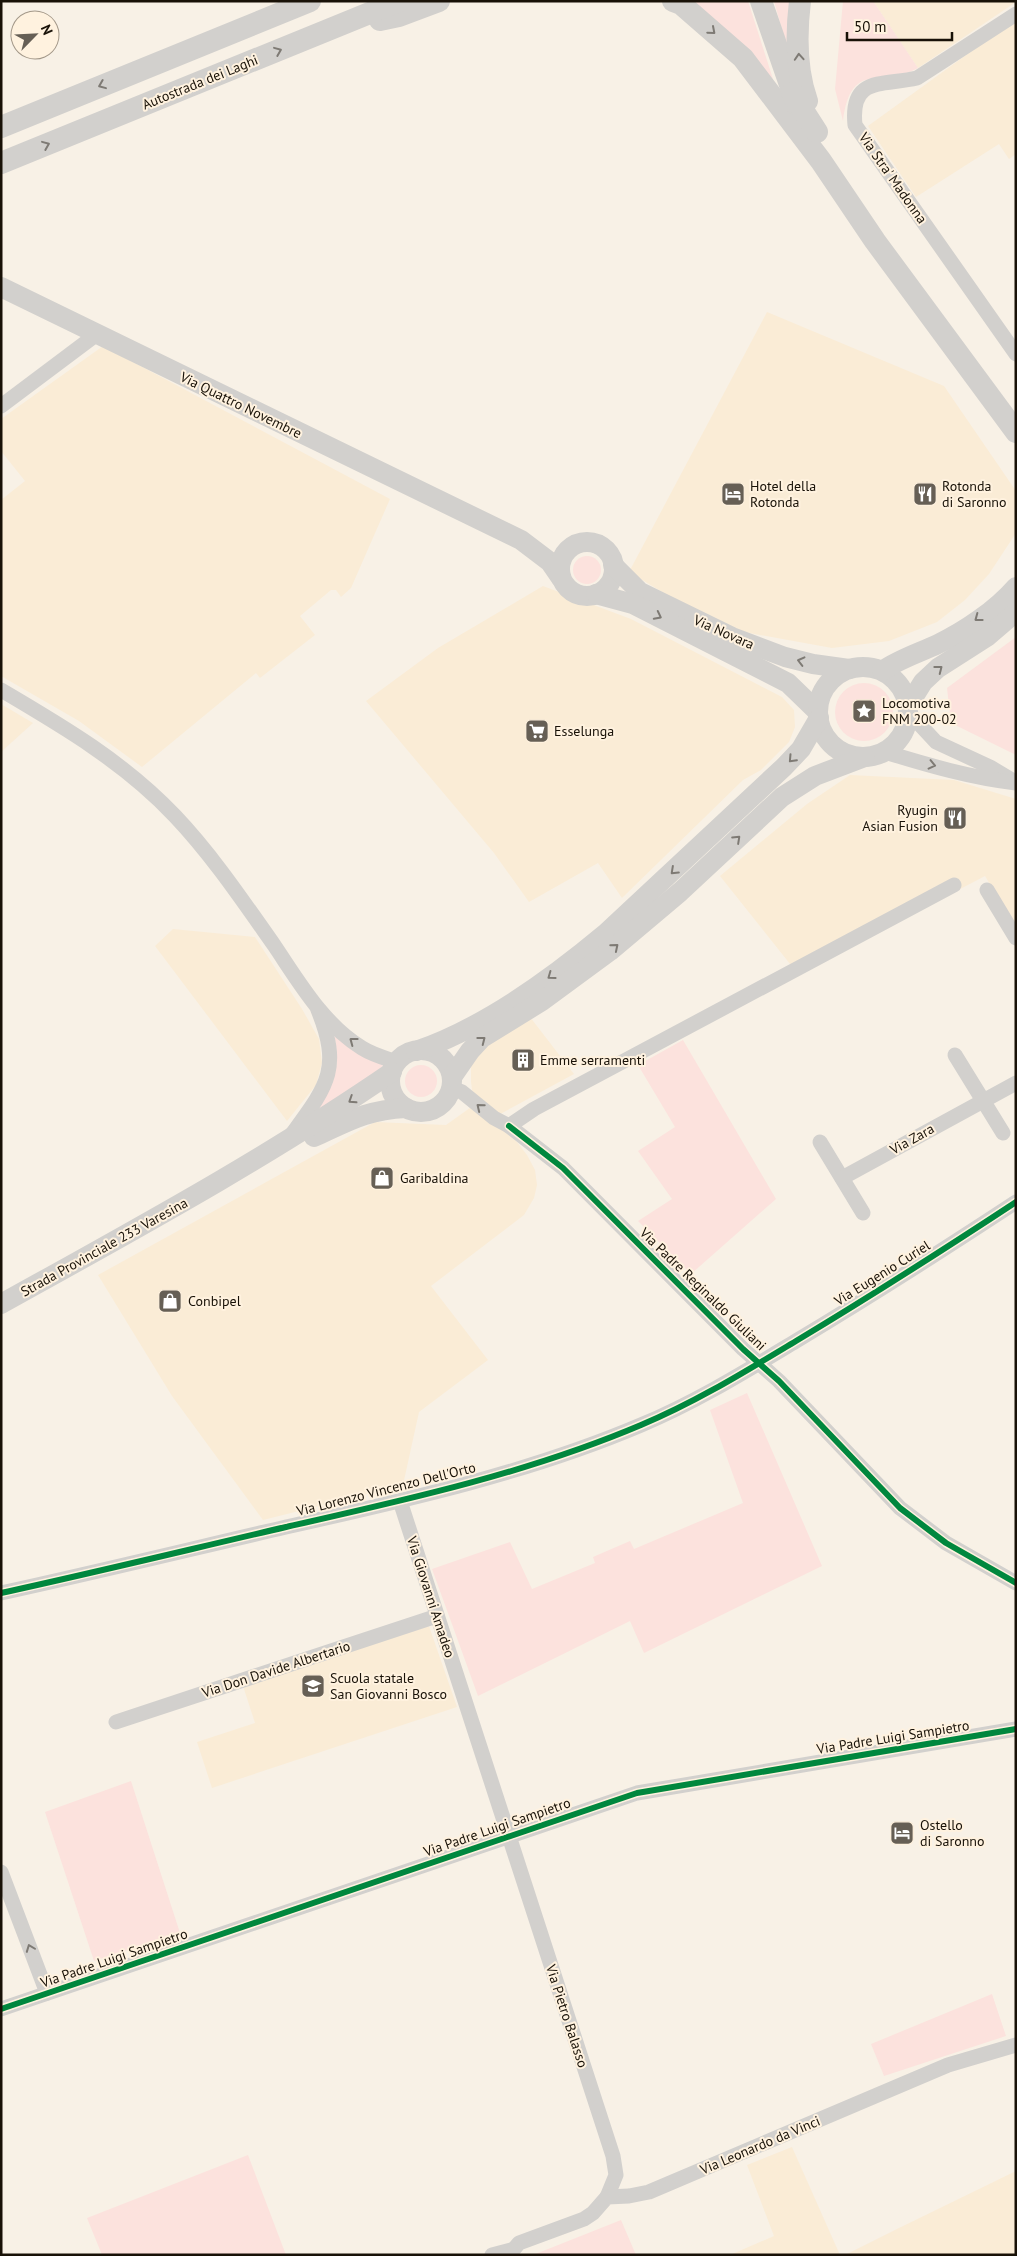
<svg xmlns="http://www.w3.org/2000/svg" width="1017" height="2256" font-family="'PT Sans',sans-serif">
  <style>
    .built { fill: #faecd6 }
    .green { fill: #fce2dd }
    .lines { fill: none; stroke-linecap: round; stroke-linejoin: round }
    .minor { stroke: #d2d0cd; stroke-width: 15 }
    .major { stroke: #d2d0cd; stroke-width: 20 }
    .highway { stroke: #d2d0cd; stroke-width: 22 }
    .cycleway-casing { stroke: #fff2df; stroke-width: 9 }
    .cycleway { stroke: #00873e; stroke-width: 6 }
    .oneway { stroke: #7e7a74 }
    .labels { text-anchor: middle; stroke-width: 4; stroke-linejoin: round; paint-order: stroke }
    .street-label { font-size: 14px; fill: #181107; stroke: #fff2df }
    .poi-label { font-size: 14px; fill: #181107; stroke: #fff2df; text-anchor: start }
  </style>
  <rect width="100%" height="100%" fill="#f8f1e6"/>
  <g class="built">
    <polygon points="873,1 1016,1 1016,2 918,68"/>
    <polygon points="1016,19 1016,154 1009,159 999,144 916,197 868,126"/>
    <polygon points="767,312 944,386 1016,491 1016,533 989,574 965,600 937,622 889,641 832,648 722,628 629,572"/>
    <polygon points="103,346 390,499 351,588 341,597 336,590 331,590 300,616 315,635 260,678 256,673 142,767 79,721 1,676 1,500 25,481 1,451 1,419"/>
    <polygon points="543,586 631,619 782,697 794,710 795,727 789,742 761,770 743,780 622,898 598,863 529,902 494,853 366,701 438,648"/>
    <polygon points="1,704 33,723 1,752"/>
    <polygon points="850,775 954,780 1016,799 1016,927 985,876 798,974 720,876 807,804"/>
    <polygon points="173,929 255,937 302,1009 319,1039 322,1063 316,1085 287,1121 155,946"/>
    <polygon points="530,1017 574,1074 491,1119 517,1142 527,1155 535,1170 537,1185 534,1198 524,1215 431,1286 488,1360 419,1412 403,1485 263,1520 172,1396 98,1275 375,1122 446,1125 474,1105 471,1082 471,1063 477,1050"/>
    <polygon points="429,1626 457,1707 212,1788 197,1742 255,1723 243,1686"/>
    <polygon points="792,2147 840,2255 730,2255 774,2236 747,2165"/>
    <polygon points="1016,2171 1016,2255 845,2255 899,2228"/>
  </g>
  <g class="green">
    <polygon points="689,1 748,1 773,79"/>
    <polygon points="774,1 790,1 787,48"/>
    <path d="M843,1H873L918,68C881,88 851,59 843,121L835,89Z"/>
    <circle cx="587" cy="570" r="14"/>
    <polygon points="1016,637 1016,755 951,723 947,688"/>
    <circle cx="864" cy="712" r="29"/>
    <path d="M334,1035L384,1064L375,1075L314,1116C332,1087 342,1070 334,1035Z"/>
    <polygon points="683,1040 776,1199 691,1274 638,1221 672,1199 638,1151 675,1127 638,1065"/>
    <circle cx="421" cy="1081" r="16"/>
    <polygon points="747,1393 822,1566 644,1653 630,1621 478,1696 432,1569 510,1542 532,1589 595,1563 593,1557 630,1541 634,1549 743,1503 710,1410"/>
    <polygon points="131,1781 180,1933 94,1961 45,1812"/>
    <polygon points="992,1994 1006,2036 884,2076 871,2044"/>
    <polygon points="248,2155 286,2255 102,2255 87,2218"/>
    <polygon points="621,2220 636,2255 533,2255"/>
  </g>
  <g class="lines">
    <g class="minor">
      <path d="M1016,14L917,78C882,86 850,76 855,125L1016,354"/>
      <polyline points="1,406 97,334"/>
      <path d="M1,690C64,727 125,763 175,816C212,855 243,901 274,945C299,982 323,1024 362,1048C373,1055 385,1058 397,1062"/>
      <polyline points="909,713 936,742 990,767 1010,779"/>
      <path d="M885,752C927,765 972,778 1016,783"/>
      <polyline points="987,890 1016,938"/>
      <polyline points="955,1055 1003,1133"/>
      <polyline points="452,1088 462,1092 494,1118 509,1126 563,1168 743,1349 779,1381 900,1508 946,1543 1016,1583"/>
      <polyline points="509,1126 534,1109 954,885"/>
      <path d="M292,1134C327,1086 342,1069 318,1010"/>
      <polyline points="820,1142 863,1213"/>
      <polyline points="842,1178 1016,1083"/>
      <polyline points="400,1501 613,2156 616,2175 607,2197"/>
      <path d="M1,1593C97,1572 191,1549 286,1527C406,1500 528,1473 641,1425C696,1402 746,1371 796,1341C871,1296 943,1250 1016,1202"/>
      <polyline points="116,1722 437,1616"/>
      <polyline points="1,1872 47,1993"/>
      <polyline points="1,2009 637,1793 1016,1729"/>
      <polyline points="492,2255 511,2250"/>
      <polyline points="509,2255 519,2243 584,2219 593,2213 607,2197 629,2196 649,2192 948,2065 1016,2045"/>
    </g>
    <g class="major">
      <polyline points="1,287 521,540 550,562 561,578"/>
      <circle cx="587" cy="569" r="27"/>
      <polyline points="613,565 640,592 732,637 785,657 813,664 849,669"/>
      <polyline points="596,594 633,604 788,683 818,712"/>
      <circle cx="863" cy="712" r="45"/>
      <path d="M882,671C899,659 919,653 938,644C965,631 996,610 1016,587"/>
      <polyline points="908,706 923,682 938,668 988,636 1016,612"/>
      <circle cx="421" cy="1081" r="31"/>
      <path d="M416,1051C484,1028 550,980 605,934L784,767L801,749L819,718"/>
      <polyline points="452,1077 470,1051 482,1038 542,1001 610,951 680,892 782,797 815,776 865,757"/>
      <path d="M314,1137C349,1121 366,1110 406,1108"/>
      <path d="M1,1304C134,1230 267,1158 392,1072"/>
    </g>
    <g class="highway">
      <polyline points="673,1 681,4 743,58 821,161 875,241 1016,432"/>
      <polyline points="761,1 797,105"/>
      <path d="M800,1C796,34 796,70 807,101"/>
      <polyline points="380,20 399,16 439,1"/>
      <polyline points="792,93 817,132"/>
      <polyline points="1,127 310,1"/>
      <polyline points="1,163 399,1"/>
    </g>
    <g class="cycleway-casing">
      <g id="cycleway">
        <polyline points="509,1126 563,1168 743,1349 779,1381 900,1508 946,1543 1016,1583"/>
        <path d="M1,1593C97,1572 191,1549 286,1527C406,1500 528,1473 641,1425C696,1402 746,1371 796,1341C871,1296 943,1250 1016,1202"/>
        <polyline points="1,2009 637,1793 1016,1729"/>
      </g>
    </g>
    <use href="#cycleway" class="cycleway"/>
  </g>
  <defs><path id="oneway-chevron" d="M-2-3.5L2.5 0L-2 3.5" fill="none" stroke-width="1.6" stroke-linecap="round" stroke-linejoin="round" transform="scale(1.25)"/></defs>
  <g class="oneway">
    <use href="#oneway-chevron" transform="translate(712 31) rotate(41)"/>
    <use href="#oneway-chevron" transform="translate(278 51) rotate(-22)"/>
    <use href="#oneway-chevron" transform="translate(799 57) rotate(-94)"/>
    <use href="#oneway-chevron" transform="translate(102 85) rotate(158)"/>
    <use href="#oneway-chevron" transform="translate(46 145) rotate(-22)"/>
    <use href="#oneway-chevron" transform="translate(658 616) rotate(27)"/>
    <use href="#oneway-chevron" transform="translate(978 618) rotate(143)"/>
    <use href="#oneway-chevron" transform="translate(801 661) rotate(-166)"/>
    <use href="#oneway-chevron" transform="translate(939 669) rotate(-38)"/>
    <use href="#oneway-chevron" transform="translate(792 759) rotate(133)"/>
    <use href="#oneway-chevron" transform="translate(932 765) rotate(13)"/>
    <use href="#oneway-chevron" transform="translate(737 839) rotate(-43)"/>
    <use href="#oneway-chevron" transform="translate(674 871) rotate(137)"/>
    <use href="#oneway-chevron" transform="translate(615 947) rotate(-40)"/>
    <use href="#oneway-chevron" transform="translate(551 976) rotate(144)"/>
    <use href="#oneway-chevron" transform="translate(482 1040) rotate(-38)"/>
    <use href="#oneway-chevron" transform="translate(353 1041) rotate(-143)"/>
    <use href="#oneway-chevron" transform="translate(352 1100) rotate(147)"/>
    <use href="#oneway-chevron" transform="translate(480 1107) rotate(-141)"/>
    <use href="#oneway-chevron" transform="translate(30 1948) rotate(-111)"/>
  </g>
  <defs>
    <g id="hotel-square" transform="scale(1.25)"><rect x="-9" y="-9" width="18" height="18" rx="4" fill="#665f55" stroke="#fff2df"/><path d="M-6-4.5h1.5V1H6V5H4.5V3h-9V5H-6ZM-4 0a1.8 1.8 0 1 1 3.6 0ZM.5 0V-2.5h3Q6-2.5 6 0Z" fill="#fff"/></g>
    <g id="restaurant-square" transform="scale(1.25)"><rect x="-9" y="-9" width="18" height="18" rx="4" fill="#665f55" stroke="#fff2df"/><path d="M-5-6h1v4h1v-4h1v4h1v-4h1v5L-1.5 .5V6h-2V.5L-5-1ZM5-6V6H3V1.5H1.5Q1.5-4 5-6Z" fill="#fff"/></g>
    <g id="sight-square" transform="scale(1.25)"><rect x="-9" y="-9" width="18" height="18" rx="4" fill="#665f55" stroke="#fff2df"/><path d="M0-6L1.8-2.2L6-1.7L2.9 1.2L3.7 5.4L0 3.3L-3.7 5.4L-2.9 1.2L-6-1.7L-1.8-2.2Z" fill="#fff"/></g>
    <g id="supermarket-square" transform="scale(1.25)"><rect x="-9" y="-9" width="18" height="18" rx="4" fill="#665f55" stroke="#fff2df"/><path d="M-6-5.5h2.5l.6 2H6L4.5 2H-2.5L-4.4-4H-6ZM-1.5 3.2a1.3 1.3 0 1 0 .1 0ZM3 3.2a1.3 1.3 0 1 0 .1 0Z" fill="#fff"/></g>
    <g id="building-square" transform="scale(1.25)"><rect x="-9" y="-9" width="18" height="18" rx="4" fill="#665f55" stroke="#fff2df"/><path d="M-4-6H4V6H1V3H-1V6H-4ZM-2.5-4.3h1.7v1.8h-1.7ZM.8-4.3h1.7v1.8H.8ZM-2.5-1h1.7V.8h-1.7ZM.8-1h1.7V.8H.8Z" fill="#fff"/></g>
    <g id="shop-square" transform="scale(1.25)"><rect x="-9" y="-9" width="18" height="18" rx="4" fill="#665f55" stroke="#fff2df"/><path d="M-5-2.5h2.3a2.7 3.5 0 0 1 5.4 0H5L5.5 6h-11ZM-1.5-2.5h3a1.5 2.3 0 0 0-3 0Z" fill="#fff"/></g>
    <g id="school-square" transform="scale(1.25)"><rect x="-9" y="-9" width="18" height="18" rx="4" fill="#665f55" stroke="#fff2df"/><path d="M0-5L7-2L0 1L-7-2ZM-4 1L0 2.5L4 1V4Q0 6-4 4Z" fill="#fff"/></g>
  </defs>
  <g fill-rule="evenodd">
    <use href="#hotel-square" x="733" y="494"/>
    <use href="#restaurant-square" x="925" y="494"/>
    <use href="#sight-square" x="864" y="711"/>
    <use href="#supermarket-square" x="537" y="731"/>
    <use href="#restaurant-square" x="955" y="818"/>
    <use href="#building-square" x="523" y="1060"/>
    <use href="#shop-square" x="382" y="1178"/>
    <use href="#shop-square" x="170" y="1301"/>
    <use href="#school-square" x="313" y="1686"/>
    <use href="#hotel-square" x="902" y="1833"/>
  </g>
  <g class="labels">
    <g class="street-label">
      <text transform="translate(200 82) rotate(-22)" y="5">Autostrada dei Laghi</text>
      <text transform="translate(893 178) rotate(55)" y="5">Via Stra' Madonna</text>
      <text transform="translate(241 405) rotate(26)" y="5">Via Quattro Novembre</text>
      <text transform="translate(724 632) rotate(24)" y="5">Via Novara</text>
      <text transform="translate(912 1139) rotate(-29)" y="5">Via Zara</text>
      <text transform="translate(104 1247) rotate(-29)" y="5">Strada Provinciale 233 Varesina</text>
      <text transform="translate(882 1273) rotate(-32)" y="5">Via Eugenio Curiel</text>
      <text transform="translate(703 1289) rotate(44)" y="5">Via Padre Reginaldo Giuliani</text>
      <text transform="translate(386 1489) rotate(-14)" y="5">Via Lorenzo Vincenzo Dell'Orto</text>
      <text transform="translate(431 1597) rotate(72)" y="5">Via Giovanni Amadeo</text>
      <text transform="translate(276 1669) rotate(-18)" y="5">Via Don Davide Albertario</text>
      <text transform="translate(893 1737) rotate(-9)" y="5">Via Padre Luigi Sampietro</text>
      <text transform="translate(497 1827) rotate(-19)" y="5">Via Padre Luigi Sampietro</text>
      <text transform="translate(114 1958) rotate(-19)" y="5">Via Padre Luigi Sampietro</text>
      <text transform="translate(567 2016) rotate(72)" y="5">Via Pietro Balasso</text>
      <text transform="translate(760 2145) rotate(-23)" y="5">Via Leonardo da Vinci</text>
    </g>
    <g class="poi-label">
      <text x="750" y="491">Hotel della<tspan x="750" dy="16">Rotonda</tspan></text>
      <text x="942" y="491">Rotonda<tspan x="942" dy="16">di Saronno</tspan></text>
      <text x="882" y="708">Locomotiva<tspan x="882" dy="16">FNM 200-02</tspan></text>
      <text x="554" y="736">Esselunga</text>
      <text x="938" y="815" text-anchor="end">Ryugin<tspan x="938" dy="16">Asian Fusion</tspan></text>
      <text x="540" y="1065">Emme serramenti</text>
      <text x="400" y="1183">Garibaldina</text>
      <text x="188" y="1306">Conbipel</text>
      <text x="330" y="1683">Scuola statale<tspan x="330" dy="16">San Giovanni Bosco</tspan></text>
      <text x="920" y="1830">Ostello<tspan x="920" dy="16">di Saronno</tspan></text>
    </g>
  </g>
  <rect width="1017" height="2256" fill="none" stroke="#181107" stroke-width="5"/>
  <g transform="translate(35 35) rotate(66)"><circle r="24" fill="#fff2df" stroke="#a39889"/>
  <path d="M0-4L9 19L0 12L-9 19Z" fill="#665f55"/>
  <text y="-8" font-size="14" font-weight="bold" text-anchor="middle" fill="#181107">N</text>
  </g>
  <path d="M847 32v8h105v-8" fill="none" stroke="#181107" stroke-width="2.5"/>
  <text x="854" y="32" font-size="15" fill="#181107" stroke="#fff2df" stroke-width="4" paint-order="stroke">50 m</text>
</svg>
